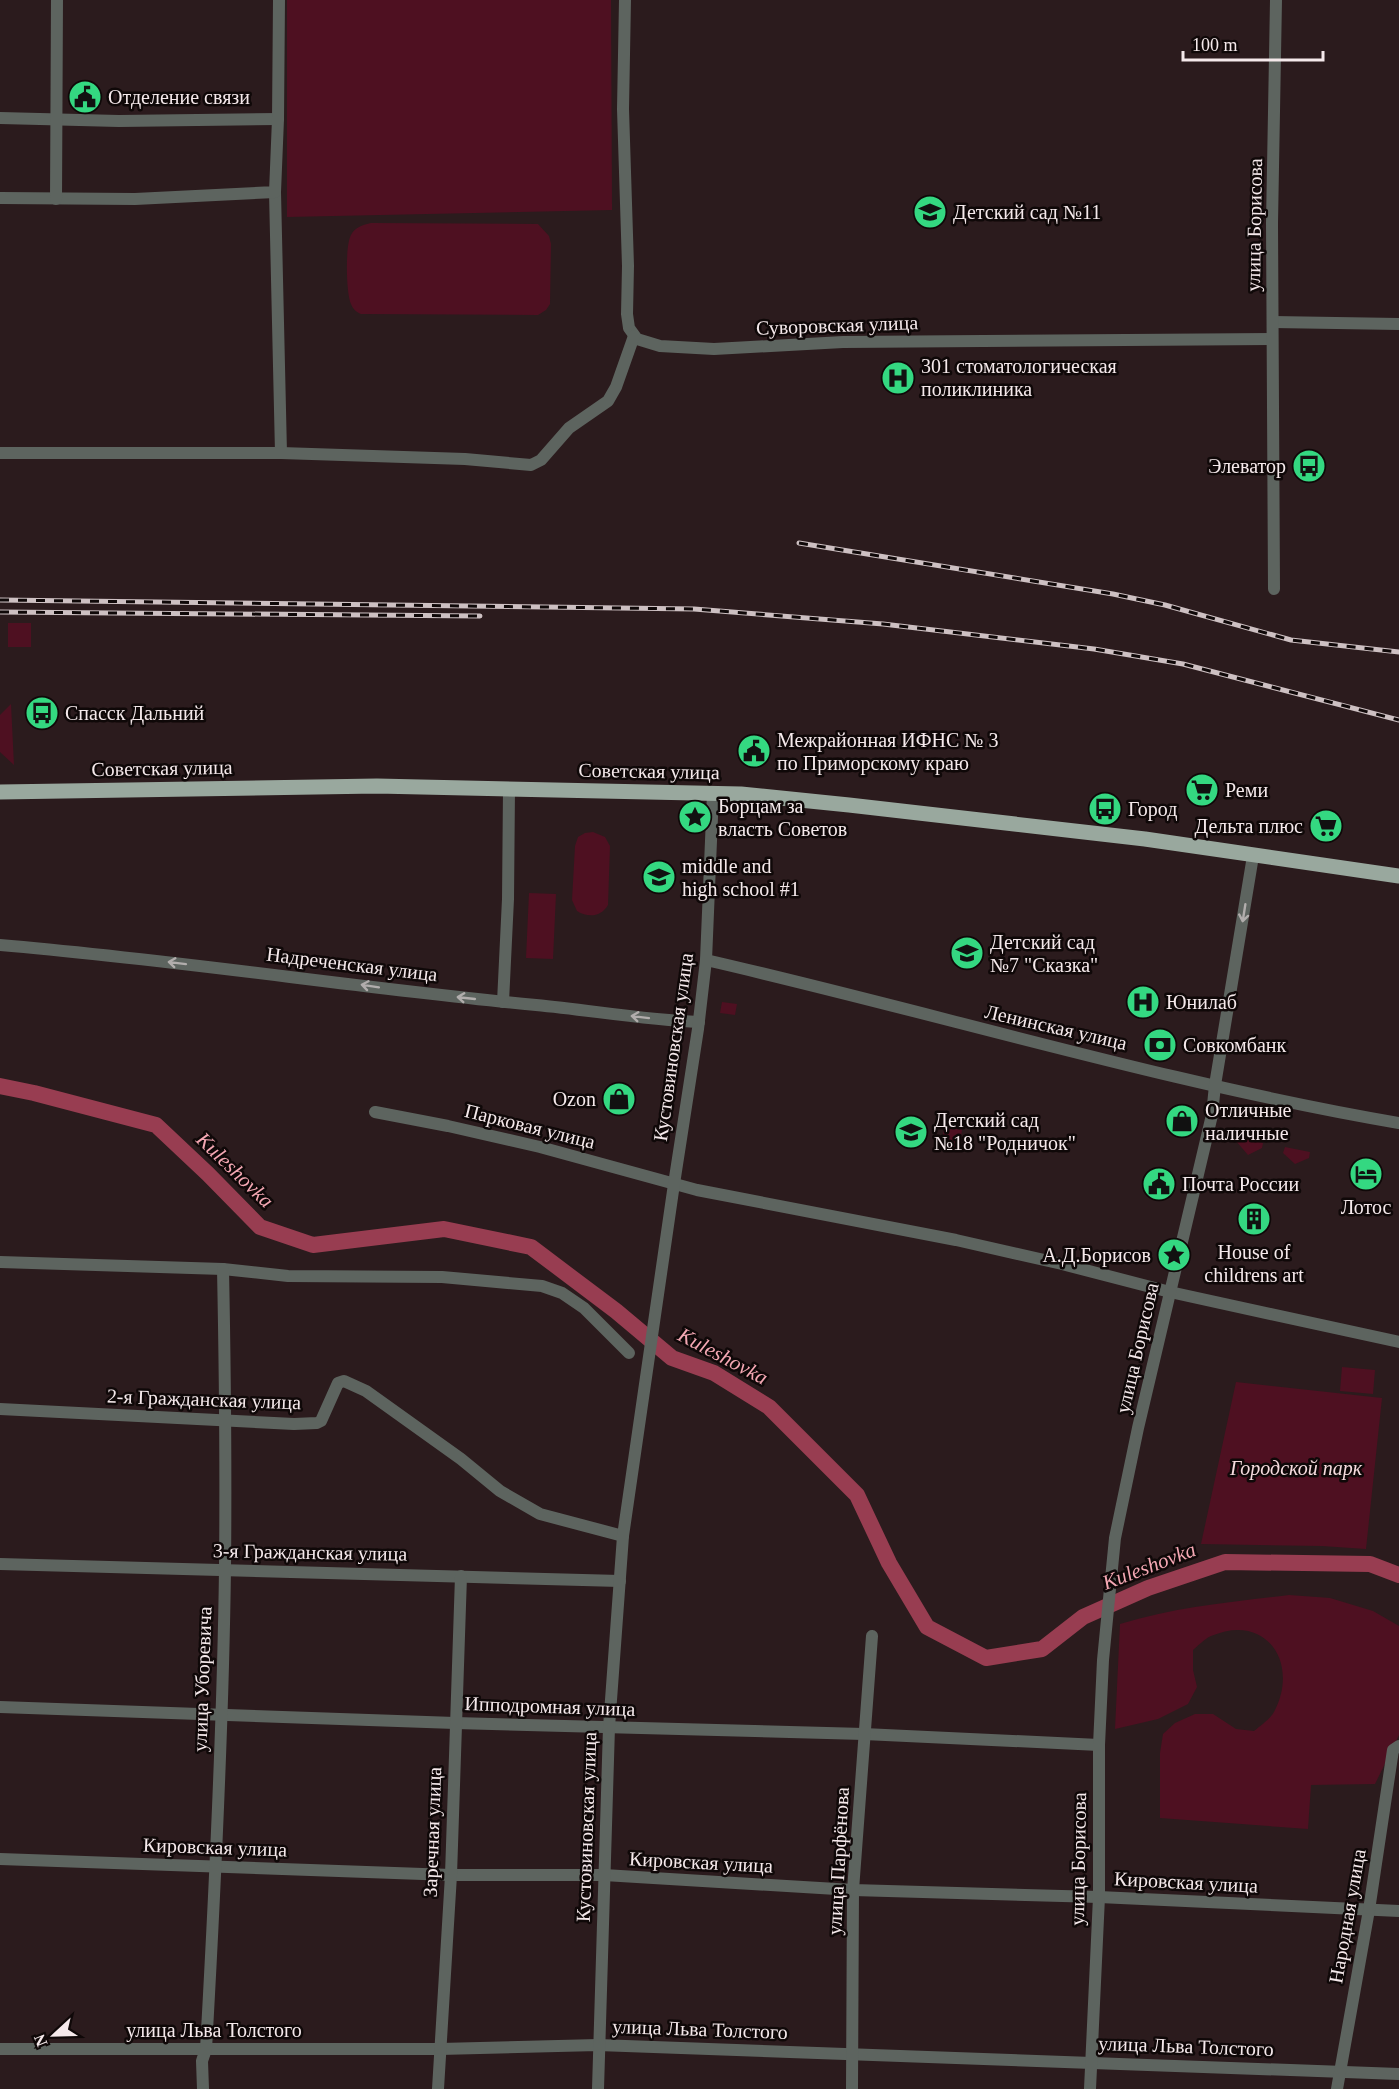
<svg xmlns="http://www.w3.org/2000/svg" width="1399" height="2089" font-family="'Times New Roman',serif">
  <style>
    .green { fill: #4e1021 }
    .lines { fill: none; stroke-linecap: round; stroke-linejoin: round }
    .river { stroke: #983d51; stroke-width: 16 }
    .minor { stroke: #5d645f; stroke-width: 12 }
    .major { stroke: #99a89e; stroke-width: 15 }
    .rail-casing { stroke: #cdc0c2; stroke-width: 5 }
    .rail { stroke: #0f0808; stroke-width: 3; stroke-dasharray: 9; stroke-linecap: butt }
    .oneway { stroke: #b1adac }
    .labels { text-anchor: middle; stroke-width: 5; stroke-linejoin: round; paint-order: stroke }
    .poi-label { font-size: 20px; fill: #f5e9eb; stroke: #0f0808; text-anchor: start }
    .street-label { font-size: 20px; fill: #f5e9eb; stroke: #0f0808 }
    .park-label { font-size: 20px; font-style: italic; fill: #f6dbde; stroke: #0f0808 }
    .water-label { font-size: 21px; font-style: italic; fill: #f4a7b3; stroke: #0f0808 }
  </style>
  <rect width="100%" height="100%" fill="#2b1b1d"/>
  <g class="green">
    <polygon points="287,0 611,0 612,210 287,217"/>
    <path d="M371,223L538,224L549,236L551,244L550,304L546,310L538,315L361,314C356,312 353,309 351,304C346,293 345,245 351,235C355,227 363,225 371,223Z"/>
    <rect x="8" y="623" width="23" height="24"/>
    <polygon points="11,704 14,765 0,752 0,715"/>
    <path d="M593,832L605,837L610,846L608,905C601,917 588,918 577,911L572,900L575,846L578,837L585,833Z"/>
    <polygon points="529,893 556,894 553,959 526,958"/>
    <polygon points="722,1002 737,1004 735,1015 720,1013"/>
    <polygon points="946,1120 963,1124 959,1148 941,1144"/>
    <polygon points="1238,1137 1263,1143 1262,1148 1248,1155 1236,1141"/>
    <polygon points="1285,1147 1310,1152 1309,1158 1295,1164 1283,1153"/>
    <polygon points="1342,1367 1375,1370 1373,1394 1340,1391"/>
    <polygon points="1236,1382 1382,1398 1366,1549 1322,1546 1201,1544"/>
    <path d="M1289,1595L1330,1598L1373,1611L1399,1626V1735L1375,1784L1311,1785L1308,1829L1160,1818V1753L1163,1734L1175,1723L1195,1714H1213L1236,1729L1254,1731C1260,1726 1270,1719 1274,1712C1300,1663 1266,1612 1211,1636C1204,1639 1198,1646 1193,1650V1670L1197,1687L1188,1704L1158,1719L1115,1729L1120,1624C1175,1607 1231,1602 1289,1595Z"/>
  </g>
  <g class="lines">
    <polyline class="river" points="0,1086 34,1093 156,1125 208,1174 260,1227 313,1245 444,1229 531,1247 616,1311 672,1358 714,1373 769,1407 857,1495 889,1563 927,1627 986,1658 1042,1649 1083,1617 1148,1588 1225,1562 1370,1564 1399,1575"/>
    <g class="minor">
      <polyline points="625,0 623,109 628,266 627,314 629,328 637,339 660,346 714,349 843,342 1272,339"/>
      <polyline points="0,118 119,121 278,119"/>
      <polyline points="275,192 281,453"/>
      <polyline points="0,198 135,199 275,192 278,119 279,0"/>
      <polyline points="56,199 57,0"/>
      <polyline points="1273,322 1399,324"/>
      <polyline points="0,453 281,453 465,459 531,465 541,460 569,428 608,401 616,387 634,336"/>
      <polyline points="1274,589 1272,223 1276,0"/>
      <path d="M0,945C179,960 357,988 536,1005C590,1010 644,1020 699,1022"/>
      <path d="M706,960C937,1013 1165,1083 1399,1123"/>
      <polyline points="503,1002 508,899 509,789"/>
      <polyline points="375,1112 448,1126 540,1147 697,1190 956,1240 1062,1264 1170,1292 1399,1342"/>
      <polyline points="0,1262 223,1269 288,1276 442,1277 542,1286 562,1293 584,1308 629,1353"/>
      <polyline points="0,1409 294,1424 317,1423 321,1421 338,1383 344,1381 366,1391 461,1459 500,1491 540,1514 623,1536"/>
      <polyline points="0,1564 620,1581"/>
      <polyline points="0,1707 455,1723 864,1734 1099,1745"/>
      <polyline points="0,1859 451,1875 604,1875 853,1890 1099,1897 1399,1911"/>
      <polyline points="0,2049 440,2049 598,2045 1399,2074"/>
      <path d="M203,2089L202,2061L206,2049C215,1889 223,1729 225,1568C226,1468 225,1369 223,1269"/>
      <polyline points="438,2089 451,1875 461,1576"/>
      <polyline points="598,2089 609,1727 623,1536 674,1184 698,1029 706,960 713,793"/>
      <polyline points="852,2089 853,1890 872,1636"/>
      <polyline points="1090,2089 1099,1897 1099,1745 1103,1660 1115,1538 1138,1428 1212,1115 1215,1085 1253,856"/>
      <polyline points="1337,2089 1369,1910 1393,1750 1399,1746"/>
    </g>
    <polyline class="major" points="0,792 377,786 741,794 849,805 1145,839 1399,876"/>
    <g class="rail-casing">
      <g id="rail">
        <polyline points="799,543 1113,594 1165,605 1291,640 1399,652"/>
        <polyline points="0,600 694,609 883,624 1094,649 1183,664 1399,720"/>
        <polyline points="0,612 480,616"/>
      </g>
    </g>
    <use href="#rail" class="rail"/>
  </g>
  <defs><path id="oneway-shaft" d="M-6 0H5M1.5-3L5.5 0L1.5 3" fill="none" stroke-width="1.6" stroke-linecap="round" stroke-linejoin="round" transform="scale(1.5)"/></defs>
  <g class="oneway">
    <use href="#oneway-shaft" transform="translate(1244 913) rotate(99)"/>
    <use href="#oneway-shaft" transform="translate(177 963) rotate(-173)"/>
    <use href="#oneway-shaft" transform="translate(370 986) rotate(-171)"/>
    <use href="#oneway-shaft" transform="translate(466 998) rotate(-174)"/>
    <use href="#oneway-shaft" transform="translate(640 1017) rotate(-173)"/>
  </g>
  <defs>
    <g id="civic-disc" transform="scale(1.725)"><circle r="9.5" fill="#34d881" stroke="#0f0808"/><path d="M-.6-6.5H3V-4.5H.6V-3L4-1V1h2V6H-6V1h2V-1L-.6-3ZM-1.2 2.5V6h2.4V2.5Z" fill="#111"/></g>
    <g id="school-disc" transform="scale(1.725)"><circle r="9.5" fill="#34d881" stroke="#0f0808"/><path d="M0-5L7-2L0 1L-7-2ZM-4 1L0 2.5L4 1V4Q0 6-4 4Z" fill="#111"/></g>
    <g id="hospital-disc" transform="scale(1.725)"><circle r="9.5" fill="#34d881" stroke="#0f0808"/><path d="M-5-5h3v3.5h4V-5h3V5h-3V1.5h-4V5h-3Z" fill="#111"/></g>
    <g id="bus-disc" transform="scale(1.725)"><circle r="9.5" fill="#34d881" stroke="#0f0808"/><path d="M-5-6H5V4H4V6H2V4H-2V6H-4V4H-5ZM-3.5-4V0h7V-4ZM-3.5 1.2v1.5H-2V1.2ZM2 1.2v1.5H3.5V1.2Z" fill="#111"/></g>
    <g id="supermarket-disc" transform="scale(1.725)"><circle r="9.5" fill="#34d881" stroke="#0f0808"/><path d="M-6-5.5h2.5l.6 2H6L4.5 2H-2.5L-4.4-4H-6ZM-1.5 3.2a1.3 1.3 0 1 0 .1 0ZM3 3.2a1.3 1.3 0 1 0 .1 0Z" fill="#111"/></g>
    <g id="sight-disc" transform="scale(1.725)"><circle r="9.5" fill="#34d881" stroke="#0f0808"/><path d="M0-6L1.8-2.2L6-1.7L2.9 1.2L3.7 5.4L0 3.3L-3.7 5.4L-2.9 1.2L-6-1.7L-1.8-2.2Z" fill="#111"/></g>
    <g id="bank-disc" transform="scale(1.725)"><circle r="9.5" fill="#34d881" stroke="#0f0808"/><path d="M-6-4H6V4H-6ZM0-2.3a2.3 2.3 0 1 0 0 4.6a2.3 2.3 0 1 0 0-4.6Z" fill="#111"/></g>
    <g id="shop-disc" transform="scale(1.725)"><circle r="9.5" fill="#34d881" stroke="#0f0808"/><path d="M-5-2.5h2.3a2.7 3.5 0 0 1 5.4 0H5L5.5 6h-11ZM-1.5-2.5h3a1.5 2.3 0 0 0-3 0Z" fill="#111"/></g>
    <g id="hotel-disc" transform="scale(1.725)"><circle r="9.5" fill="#34d881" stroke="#0f0808"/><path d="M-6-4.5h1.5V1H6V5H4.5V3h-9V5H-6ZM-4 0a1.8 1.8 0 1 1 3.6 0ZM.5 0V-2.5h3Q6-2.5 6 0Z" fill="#111"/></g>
    <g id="building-disc" transform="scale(1.725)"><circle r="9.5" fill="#34d881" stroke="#0f0808"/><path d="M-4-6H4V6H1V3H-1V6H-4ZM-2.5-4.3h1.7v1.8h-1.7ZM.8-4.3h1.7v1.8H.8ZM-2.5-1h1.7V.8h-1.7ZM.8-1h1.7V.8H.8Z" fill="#111"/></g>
  </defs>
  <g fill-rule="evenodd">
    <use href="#civic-disc" x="85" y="97"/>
    <use href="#school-disc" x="930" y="212"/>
    <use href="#hospital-disc" x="898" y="378"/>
    <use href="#bus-disc" x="1309" y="466"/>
    <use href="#bus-disc" x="42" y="713"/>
    <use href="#civic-disc" x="754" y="751"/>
    <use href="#supermarket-disc" x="1202" y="790"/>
    <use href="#bus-disc" x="1105" y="809"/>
    <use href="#sight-disc" x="695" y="817"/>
    <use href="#supermarket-disc" x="1326" y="826"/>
    <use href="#school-disc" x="659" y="877"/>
    <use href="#school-disc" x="967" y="953"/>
    <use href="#hospital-disc" x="1143" y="1002"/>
    <use href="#bank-disc" x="1160" y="1045"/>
    <use href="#shop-disc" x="619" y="1099"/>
    <use href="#shop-disc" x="1182" y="1121"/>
    <use href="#school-disc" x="911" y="1132"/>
    <use href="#hotel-disc" x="1366" y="1174"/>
    <use href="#civic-disc" x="1159" y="1184"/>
    <use href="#building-disc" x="1254" y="1219"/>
    <use href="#sight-disc" x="1174" y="1255"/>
  </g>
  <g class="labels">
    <g class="poi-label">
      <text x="108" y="104">Отделение связи</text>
      <text x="953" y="219">Детский сад №11</text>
      <text x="921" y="373">301 стоматологическая<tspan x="921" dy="23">поликлиника</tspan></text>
      <text x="1286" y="473" text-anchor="end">Элеватор</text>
      <text x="65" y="720">Спасск Дальний</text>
      <text x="777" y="747">Межрайонная ИФНС № 3<tspan x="777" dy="23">по Приморскому краю</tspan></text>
      <text x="1225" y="797">Реми</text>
      <text x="718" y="813">Борцам за<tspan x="718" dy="23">власть Советов</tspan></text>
      <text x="1128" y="816">Город</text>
      <text x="1303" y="833" text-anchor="end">Дельта плюс</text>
      <text x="682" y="873">middle and<tspan x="682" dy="23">high school #1</tspan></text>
      <text x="990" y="949">Детский сад<tspan x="990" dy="23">№7 "Сказка"</tspan></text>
      <text x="1166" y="1009">Юнилаб</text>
      <text x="1183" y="1052">Совкомбанк</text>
      <text x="596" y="1106" text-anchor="end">Ozon</text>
      <text x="1205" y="1117">Отличные<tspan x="1205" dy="23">наличные</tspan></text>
      <text x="934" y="1127">Детский сад<tspan x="934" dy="23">№18 "Родничок"</tspan></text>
      <text x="1182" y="1191">Почта России</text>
      <text x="1366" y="1214" text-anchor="middle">Лотос</text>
      <text x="1254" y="1259" text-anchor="middle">House of<tspan x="1254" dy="23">childrens art</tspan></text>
      <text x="1151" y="1262" text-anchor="end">А.Д.Борисов</text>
    </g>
    <g class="street-label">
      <text transform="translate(1254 225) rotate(-89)" y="7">улица Борисова</text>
      <text transform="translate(837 325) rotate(-2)" y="7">Суворовская улица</text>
      <text transform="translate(162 768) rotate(-1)" y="7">Советская улица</text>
      <text transform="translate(649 771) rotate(1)" y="7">Советская улица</text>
      <text transform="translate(352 964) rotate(7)" y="7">Надреченская улица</text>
      <text transform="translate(1056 1027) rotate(13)" y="7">Ленинская улица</text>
      <text transform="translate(673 1047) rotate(-82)" y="7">Кустовиновская улица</text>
      <text transform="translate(530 1126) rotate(14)" y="7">Парковая улица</text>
      <text transform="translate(1137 1348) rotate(-77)" y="7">улица Борисова</text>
      <text transform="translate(204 1399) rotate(2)" y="7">2-я Гражданская улица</text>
      <text transform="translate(310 1552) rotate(1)" y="7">3-я Гражданская улица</text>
      <text transform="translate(202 1679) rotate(-88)" y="7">улица Уборевича</text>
      <text transform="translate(550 1706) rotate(2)" y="7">Ипподромная улица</text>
      <text transform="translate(586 1827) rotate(-88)" y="7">Кустовиновская улица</text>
      <text transform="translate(432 1832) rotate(-88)" y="7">Заречная улица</text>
      <text transform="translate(215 1847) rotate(2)" y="7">Кировская улица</text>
      <text transform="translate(1078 1859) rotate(-89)" y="7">улица Борисова</text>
      <text transform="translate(838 1861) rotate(-87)" y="7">улица Парфёнова</text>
      <text transform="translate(701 1862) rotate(3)" y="7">Кировская улица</text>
      <text transform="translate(1186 1882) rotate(3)" y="7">Кировская улица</text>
      <text transform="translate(1347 1916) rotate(-80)" y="7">Народная улица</text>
      <text transform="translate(700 2029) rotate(2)" y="7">улица Льва Толстого</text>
      <text x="214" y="2037">улица Льва Толстого</text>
      <text transform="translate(1186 2046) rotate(2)" y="7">улица Льва Толстого</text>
    </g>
    <g class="park-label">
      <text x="1296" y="1475">Городской парк</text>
    </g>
    <g class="water-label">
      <text transform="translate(235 1170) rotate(44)" y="7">Kuleshovka</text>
      <text transform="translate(723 1356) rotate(28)" y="7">Kuleshovka</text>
      <text transform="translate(1149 1566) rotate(-21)" y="7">Kuleshovka</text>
    </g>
  </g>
  <g transform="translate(54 2035) rotate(248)" stroke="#0f0808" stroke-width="4.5" paint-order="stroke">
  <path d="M0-4.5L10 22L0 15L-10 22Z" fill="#f5e9eb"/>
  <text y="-9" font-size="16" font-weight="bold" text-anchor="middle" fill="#f5e9eb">N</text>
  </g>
  <path d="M1183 51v9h140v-9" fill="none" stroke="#f5e9eb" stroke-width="3"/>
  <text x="1192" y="51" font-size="18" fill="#f5e9eb" stroke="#0f0808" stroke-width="4.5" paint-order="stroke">100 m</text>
</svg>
